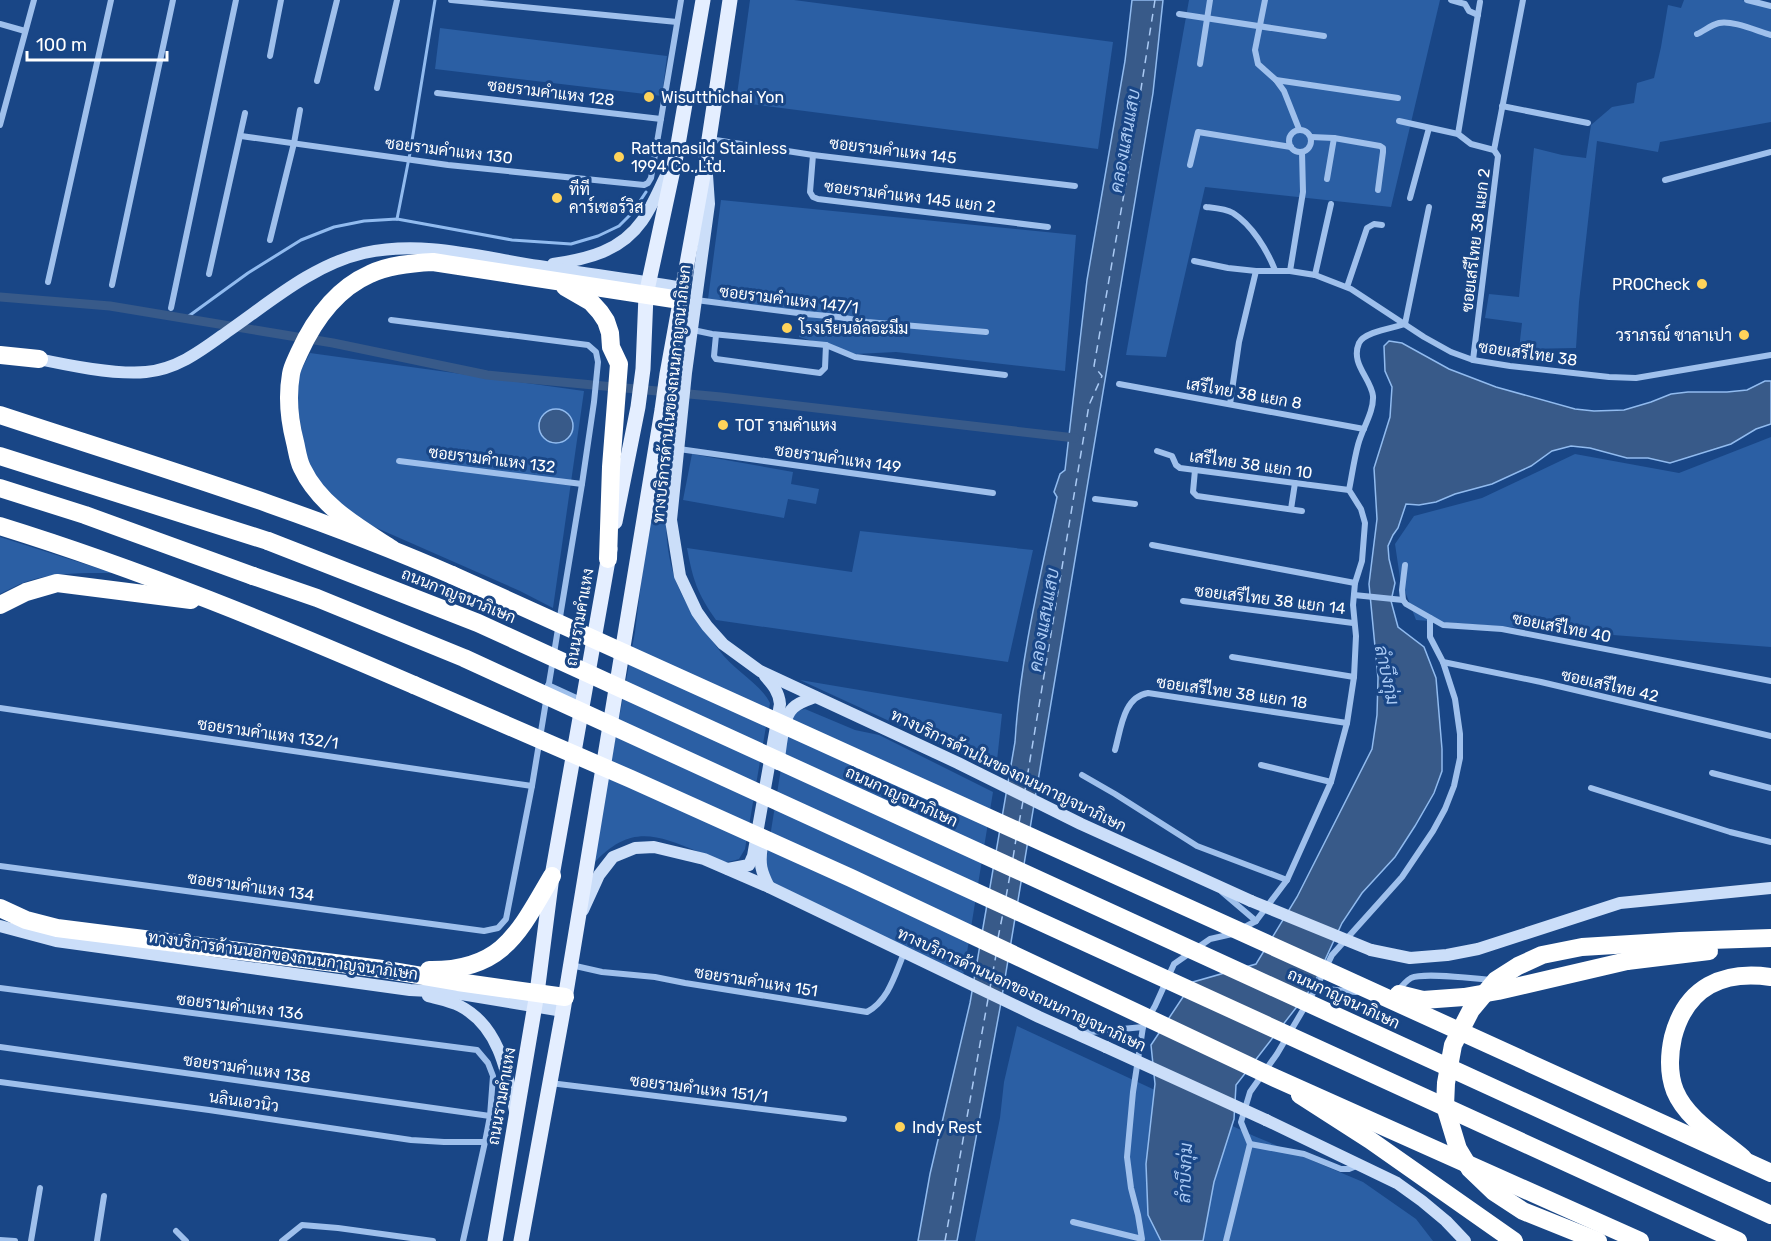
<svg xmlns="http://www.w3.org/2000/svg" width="1771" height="1241" font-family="Rubik,Sarabun,sans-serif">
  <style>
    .green { fill: #2b5fa4 }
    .water { fill: #385a89; stroke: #91bbef; stroke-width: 1.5 }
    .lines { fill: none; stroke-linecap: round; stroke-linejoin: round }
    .stream { stroke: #91bbef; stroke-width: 3 }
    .canal { stroke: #385a89; stroke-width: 9 }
    .ferry { stroke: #aacaf4; stroke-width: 1.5; stroke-dasharray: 8 6; stroke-linecap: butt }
    .street { stroke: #9fc0ec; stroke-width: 6 }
    .secondary { stroke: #cbdef9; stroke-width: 12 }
    .primary { stroke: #e4eeff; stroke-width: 15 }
    .highway { stroke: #fff; stroke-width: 18 }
    .secondary-bridge { stroke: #cbdef9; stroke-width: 12 }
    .highway-bridge { stroke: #fff; stroke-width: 18 }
    .poi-dot { fill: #ffd35a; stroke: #194686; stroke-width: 2 }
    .labels { text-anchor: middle; stroke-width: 6; stroke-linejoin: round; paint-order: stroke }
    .street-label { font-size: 16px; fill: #fff; stroke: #194686 }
    .poi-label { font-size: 16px; fill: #fff; stroke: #194686; text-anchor: start }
    .water-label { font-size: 18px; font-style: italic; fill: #aacaf4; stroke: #194686 }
  </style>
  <rect width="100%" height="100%" fill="#194686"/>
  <g class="green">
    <polygon points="750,0 794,0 1113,42 1098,149 736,102"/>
    <polygon points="1189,0 1440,0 1391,207 1205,187 1166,357 1126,355"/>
    <polygon points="1684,0 1742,0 1771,7 1771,122 1660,142 1658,152 1597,141 1579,302 1576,348 1519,349 1522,323 1485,318 1489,294 1519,297 1534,148 1562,155 1586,158 1591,125 1612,107 1634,103 1637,83 1654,78 1661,47 1668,5 1681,8"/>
    <polygon points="440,28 667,56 662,96 435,69"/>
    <polygon points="721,200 1076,235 1065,371 896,352 856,354 799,337 802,311 708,299"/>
    <polygon points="310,353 584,391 553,608 520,591 354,518 326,492 307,463 297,403 299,374"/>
    <path d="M678,397C671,458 653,536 681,593C691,613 706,632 719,650C733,670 760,683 770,703L745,849L739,859C735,860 729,862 725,862C717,861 706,855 699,852C653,833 629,825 592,865L635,632L650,510L670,398Z"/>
    <polygon points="1771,437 1771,647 1416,620 1400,578 1395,544 1414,516 1482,498 1575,454 1679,473"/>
    <polygon points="692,454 793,472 791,484 819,489 816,504 788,499 784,518 683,500"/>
    <path d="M860,531L1033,550L1008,662L716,620C697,593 693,580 687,548L852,572Z"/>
    <path d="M0,537L113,573C84,573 54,572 25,582C17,585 8,590 0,594Z"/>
    <polygon points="800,680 1002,714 996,770"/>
    <polygon points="805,709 855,730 879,735 993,792 963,977 772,883 765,868 789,719 795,711"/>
    <polygon points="1017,1026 1254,1136 1363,1182 1416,1219 1433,1241 975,1241 1000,1118 1004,1082"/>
  </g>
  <g class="water">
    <path d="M1132,0H1163L1153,93L1000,1008L957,1241H918L930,1174L970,1003L1015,742C1020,659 1040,578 1057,497L1054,492L1060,474L1065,470L1087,280L1125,61Z"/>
    <polygon points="1389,341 1402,343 1449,369 1496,387 1575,409 1594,411 1624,410 1651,402 1671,394 1688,392 1727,392 1747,390 1765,381 1771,381 1771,424 1756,429 1731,444 1670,463 1648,458 1627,458 1590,448 1571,446 1552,451 1531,466 1492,484 1455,494 1436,502 1419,505 1406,504 1398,528 1393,535 1388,546 1389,559 1395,583 1391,601 1398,627 1424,647 1436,678 1442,749 1442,771 1434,793 1415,826 1395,857 1362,893 1342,923 1313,986 1236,1085 1234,1119 1214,1182 1203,1241 1161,1241 1148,1215 1146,1164 1155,1084 1151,1045 1193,982 1256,964 1297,897 1372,749 1377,715 1378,678 1369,584 1377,519 1374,468 1390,417 1392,387 1385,371 1384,346"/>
    <circle cx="556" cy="426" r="17"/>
  </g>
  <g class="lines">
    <g class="stream">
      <polyline points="397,219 410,153 435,0"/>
      <polyline points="186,318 248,273 301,240 334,227 364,221 397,219 512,240 571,244 598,236 619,226 632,213 646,192"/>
    </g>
    <polyline class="canal" points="0,297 110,306 333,343 487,375 721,397 1075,438"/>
    <g class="ferry">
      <polyline points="1025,790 1089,405 1102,376 1094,366 1129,165 1155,0"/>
      <polyline points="1019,823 1023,801"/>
      <polyline points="1013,858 1016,839"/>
      <polyline points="1006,897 1010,875"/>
      <polyline points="998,938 1003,913"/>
      <polyline points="990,988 996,955"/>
      <polyline points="945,1241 988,999"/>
    </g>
    <g class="street">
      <polyline points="451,0 677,22"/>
      <polyline points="1265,0 1255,50 1258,64 1276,80 1284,91 1299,129"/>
      <polyline points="1451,0 1465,4 1469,11 1478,15"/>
      <polyline points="1747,0 1771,6"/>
      <polyline points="1179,14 1324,36"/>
      <polyline points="0,24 25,31"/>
      <path d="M1697,34C1704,31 1711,25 1719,23C1732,20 1757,31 1771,35"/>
      <polyline points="270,56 281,0"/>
      <polyline points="1200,64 1210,0"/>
      <polyline points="1276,80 1398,98"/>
      <polyline points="317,81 337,0"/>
      <polyline points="377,88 397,0"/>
      <polyline points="437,93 661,119"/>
      <polyline points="1502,106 1588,123"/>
      <polyline points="1399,121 1458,134 1471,144 1494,150 1498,156 1473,360"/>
      <polyline points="0,125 34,0"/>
      <circle cx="1300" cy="141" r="11"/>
      <polyline points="1458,134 1480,2"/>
      <polyline points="241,136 448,165 644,185 648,183 651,178 681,0"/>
      <polyline points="1311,137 1334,138 1380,146 1383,148 1383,152 1378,190"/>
      <polyline points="709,139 813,155 1075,186"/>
      <polyline points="1494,150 1523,0"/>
      <polyline points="813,155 810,192 813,197 818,199 1048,227"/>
      <polyline points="1190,165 1198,132 1291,147"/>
      <polyline points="1327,179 1334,138"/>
      <polyline points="1665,180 1771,152"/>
      <polyline points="1410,198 1429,128"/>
      <path d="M1206,207C1214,208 1226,209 1233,213C1252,225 1267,250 1275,270"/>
      <polyline points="270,240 294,143 300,110"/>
      <polyline points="1194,261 1228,268 1256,271 1290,271 1315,275 1351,289 1424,337 1451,352 1473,360 1510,366 1609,377 1636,378 1771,355"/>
      <polyline points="1290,271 1303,192 1302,152"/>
      <polyline points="209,274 245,113"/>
      <polyline points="1315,275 1331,204"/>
      <polyline points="48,282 111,0"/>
      <polyline points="112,285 173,0"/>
      <polyline points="1347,287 1367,228 1374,224 1382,225"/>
      <polyline points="696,300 806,314 839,317 867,322 986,332"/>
      <polyline points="171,308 236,0"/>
      <polyline points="693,330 712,334 826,345 855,357 1005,375"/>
      <polyline points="716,335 714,356 716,359 820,373 825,368 826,345"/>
      <polyline points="1119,384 1364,429"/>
      <polyline points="1230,404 1239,342 1256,271"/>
      <polyline points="679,449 993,493"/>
      <polyline points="1157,451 1172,456 1176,465 1180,468 1349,490"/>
      <polyline points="399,461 582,484"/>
      <polyline points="1195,470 1193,492 1197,496 1302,511"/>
      <polyline points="1095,499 1135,504"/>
      <polyline points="1291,509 1295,483"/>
      <polyline points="1152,545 1355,583"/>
      <polyline points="1354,595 1403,600 1406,604 1443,625 1502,629 1771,681"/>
      <polyline points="1403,600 1402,590 1405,565"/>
      <polyline points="1183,601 1353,623"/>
      <polyline points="1232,657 1354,677"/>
      <polyline points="1443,662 1541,682 1771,736"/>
      <polyline points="548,685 583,701"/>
      <polyline points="0,708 532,786"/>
      <path d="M1115,750C1121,729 1123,697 1148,693L1347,723"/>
      <polyline points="1261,765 1331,782"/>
      <polyline points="1712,773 1771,788"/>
      <path d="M1082,775L1115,794L1197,846L1287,880L1331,782L1347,723L1354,677L1356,636L1353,605L1355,583L1362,561L1365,523L1361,509L1349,490C1352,475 1354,460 1358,445C1362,429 1374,412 1373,396C1371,378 1350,364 1359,343C1364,332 1393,328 1405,324L1429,207"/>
      <polyline points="1591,788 1730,832 1771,842"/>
      <polyline points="0,866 484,931 498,928 506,919 532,786 582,484 594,402 598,362 596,352 588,345 391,320"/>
      <polyline points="1222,892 1256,921"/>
      <polyline points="1241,929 1256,921 1287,880"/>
      <path d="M571,965L602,972L655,977L685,983L867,1012C889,1000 895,974 904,953"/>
      <polyline points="0,988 477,1050 488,1063 493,1076 490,1116 485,1142 463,1241"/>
      <polyline points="1316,988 1356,992"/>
      <path d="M1398,991C1401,987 1406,981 1411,978C1425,972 1475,979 1492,980"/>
      <polyline points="1080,1033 1143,1027"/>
      <polyline points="0,1047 490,1116"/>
      <polyline points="0,1082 209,1110 411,1140 444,1142 485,1142"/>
      <polyline points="550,1083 844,1119"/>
      <polyline points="1250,1144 1304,1154 1341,1169 1349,1169 1359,1165"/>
      <polyline points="1073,1222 1142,1239 1138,1215 1131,1188 1127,1157 1133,1092 1143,1027 1155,1006 1174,964 1210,939 1232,934"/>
      <polyline points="176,1231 186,1241"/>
      <polyline points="0,1240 15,1241"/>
      <polyline points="31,1241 40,1188"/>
      <polyline points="97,1241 104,1196"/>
      <polyline points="282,1241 302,1225 338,1228 433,1241"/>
      <polyline points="1226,1241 1250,1144 1241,1122 1250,1092 1277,1054 1316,988 1332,955 1402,877 1433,831 1445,809 1454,786 1460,758 1460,734 1455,699 1443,662 1430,637 1430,618"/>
    </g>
    <g class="secondary">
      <polyline points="707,175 709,204 706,226 686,373 671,520 680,576 697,612 707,626 723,644 760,671 958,763 1081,824 1251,901"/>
      <path d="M553,264C588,259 621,251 642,221C653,206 661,184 670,168"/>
      <path d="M34,358C66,365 114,375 146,372C178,369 202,350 227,332C269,303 312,265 364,253C424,240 479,257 539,266C587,274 635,280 683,288"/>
      <path d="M778,764C781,749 782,718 793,708C799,702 807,700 815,697"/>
      <path d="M762,846C759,864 761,871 769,887"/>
      <path d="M728,869L749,865L753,856L780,704C779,692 773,685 765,676"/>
      <polyline points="583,910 599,875 613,857 635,848 654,847 704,859 769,887 1039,1017 1106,1047"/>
      <polyline points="0,926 56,941 410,990 449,992 563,1011"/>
      <polyline points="1371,950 1410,958 1447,955 1478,949 1620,903 1771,888"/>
      <path d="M428,996C438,999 450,1001 460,1006C499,1026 507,1072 515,1111"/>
      <polyline points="1266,1120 1397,1183 1422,1201 1446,1221 1465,1241"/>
    </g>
    <g class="primary">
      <polyline points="615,522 638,407 643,369 646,295 676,156 703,0"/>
      <polyline points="495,1241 537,993 552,876 610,549"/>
      <polyline points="521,1241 563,1011 662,410 667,374 706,159 730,0"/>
    </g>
    <g class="highway">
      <polyline points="565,287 591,302 600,312 606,321 610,333 611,347 619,364 611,467 608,559"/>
      <polyline points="0,355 39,359"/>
      <path d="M0,415C152,465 306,511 452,575"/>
      <polyline points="0,456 268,541"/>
      <polyline points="0,488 85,515 253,576"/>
      <path d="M0,526C142,570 278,626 414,685"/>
      <path d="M392,549C358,527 320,506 302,468C298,460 297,450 295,442C289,419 287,397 291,374C292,367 296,360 299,353C314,320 336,289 370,274C389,265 412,263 433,262L680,300"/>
      <polyline points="0,605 26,592 57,583 191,600"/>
      <polyline points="0,908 26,920 57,928 382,969 458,982 565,997"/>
      <polyline points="1627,961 1709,951"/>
      <path d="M429,970C503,971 519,932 552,876"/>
      <polyline points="1300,1095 1370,1140 1514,1241"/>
      <path d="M1743,1158C1720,1138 1687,1120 1675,1091C1668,1073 1669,1055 1673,1037C1686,987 1723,970 1771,977"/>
      <polyline points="1598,1241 1523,1211 1494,1192 1470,1169 1458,1149 1445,1106 1446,1083 1453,1045 1471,1010 1496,980 1518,966 1542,955 1582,947 1680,941 1771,938"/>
    </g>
    <g class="secondary-bridge">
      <polyline points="1251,901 1371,950"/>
      <polyline points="1106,1047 1266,1120"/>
    </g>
    <g class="highway-bridge">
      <polyline points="268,541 478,623 1771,1215"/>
      <polyline points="452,575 1334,974 1771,1173"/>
      <polyline points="253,576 317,598 464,658 1738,1241"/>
      <polyline points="414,685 631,779 851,878 1275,1078 1640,1241"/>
      <polyline points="1399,994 1423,1000 1464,997 1498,991 1627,961"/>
    </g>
  </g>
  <g class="poi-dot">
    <circle cx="649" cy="97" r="6"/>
    <circle cx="619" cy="157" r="6"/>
    <circle cx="557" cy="198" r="6"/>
    <circle cx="1702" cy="284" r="6"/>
    <circle cx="787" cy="328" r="6"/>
    <circle cx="1744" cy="335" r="6"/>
    <circle cx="723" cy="425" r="6"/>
    <circle cx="900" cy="1127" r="6"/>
  </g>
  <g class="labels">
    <g class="street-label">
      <text transform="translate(551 92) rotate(7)" y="6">ซอยรามคำแหง 128</text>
      <text transform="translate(449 150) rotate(7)" y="6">ซอยรามคำแหง 130</text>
      <text transform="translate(893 150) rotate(7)" y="6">ซอยรามคำแหง 145</text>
      <text transform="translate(910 196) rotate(7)" y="6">ซอยรามคำแหง 145 แยก 2</text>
      <text transform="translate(1475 240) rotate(-83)" y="6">ซอยเสรีไทย 38 แยก 2</text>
      <text transform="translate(789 299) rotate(7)" y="6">ซอยรามคำแหง 147/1</text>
      <text transform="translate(1528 353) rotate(8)" y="6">ซอยเสรีไทย 38</text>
      <text transform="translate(1244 393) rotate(10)" y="6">เสรีไทย 38 แยก 8</text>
      <text transform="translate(671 394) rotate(-84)" y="6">ทางบริการด้านในของถนนกาญจนาภิเษก</text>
      <text transform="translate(838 458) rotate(8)" y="6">ซอยรามคำแหง 149</text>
      <text transform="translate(492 459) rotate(7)" y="6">ซอยรามคำแหง 132</text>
      <text transform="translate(1251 464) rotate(8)" y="6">เสรีไทย 38 แยก 10</text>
      <text transform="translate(459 595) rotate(22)" y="6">ถนนกาญจนาภิเษก</text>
      <text transform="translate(1270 599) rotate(7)" y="6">ซอยเสรีไทย 38 แยก 14</text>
      <text transform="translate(579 617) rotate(-80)" y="6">ถนนรามคำแหง</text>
      <text transform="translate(1562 627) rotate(11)" y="6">ซอยเสรีไทย 40</text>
      <text transform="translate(1610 685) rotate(13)" y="6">ซอยเสรีไทย 42</text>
      <text transform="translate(1232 692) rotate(8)" y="6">ซอยเสรีไทย 38 แยก 18</text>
      <text transform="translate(268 733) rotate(8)" y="6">ซอยรามคำแหง 132/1</text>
      <text transform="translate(1009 770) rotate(26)" y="6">ทางบริการด้านในของถนนกาญจนาภิเษก</text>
      <text transform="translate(902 796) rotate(25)" y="6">ถนนกาญจนาภิเษก</text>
      <text transform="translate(251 886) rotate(8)" y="6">ซอยรามคำแหง 134</text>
      <text transform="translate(283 955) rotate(8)" y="6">ทางบริการด้านนอกของถนนกาญจนาภิเษก</text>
      <text transform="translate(756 981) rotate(9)" y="6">ซอยรามคำแหง 151</text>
      <text transform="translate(1022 989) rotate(25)" y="6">ทางบริการด้านนอกของถนนกาญจนาภิเษก</text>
      <text transform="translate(1344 998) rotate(25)" y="6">ถนนกาญจนาภิเษก</text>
      <text transform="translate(240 1006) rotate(7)" y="6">ซอยรามคำแหง 136</text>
      <text transform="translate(247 1068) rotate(8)" y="6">ซอยรามคำแหง 138</text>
      <text transform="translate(699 1088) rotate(7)" y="6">ซอยรามคำแหง 151/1</text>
      <text transform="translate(501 1096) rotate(-80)" y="6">ถนนรามคำแหง</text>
      <text transform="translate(244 1101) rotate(8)" y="6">นลินเอวนิว</text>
    </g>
    <g class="poi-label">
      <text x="661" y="103">Wisutthichai Yon</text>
      <text x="631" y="154">Rattanasild Stainless<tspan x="631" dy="18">1994 Co.,Ltd.</tspan></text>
      <text x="569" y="195">ทีที<tspan x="569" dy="18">คาร์เซอร์วิส</tspan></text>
      <text x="1690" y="290" text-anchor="end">PROCheck</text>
      <text x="799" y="334">โรงเรียนอัลอะมีม</text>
      <text x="1732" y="341" text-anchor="end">วราภรณ์ ซาลาเปา</text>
      <text x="735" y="431">TOT รามคำแหง</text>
      <text x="912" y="1133">Indy Rest</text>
    </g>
    <g class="water-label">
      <text transform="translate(1125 141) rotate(-80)" y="6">คลองแสนแสบ</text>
      <text transform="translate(1044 620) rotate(-80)" y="6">คลองแสนแสบ</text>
      <text transform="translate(1387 675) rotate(78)" y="6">ลำบึงกุ่ม</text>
      <text transform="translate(1185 1173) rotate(-88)" y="6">ลำบึงกุ่ม</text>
    </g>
  </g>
  <path d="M27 51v9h140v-9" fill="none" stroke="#ffffff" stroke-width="3"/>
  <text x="36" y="51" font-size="18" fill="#ffffff" stroke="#194686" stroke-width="4.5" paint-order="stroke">100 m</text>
</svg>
